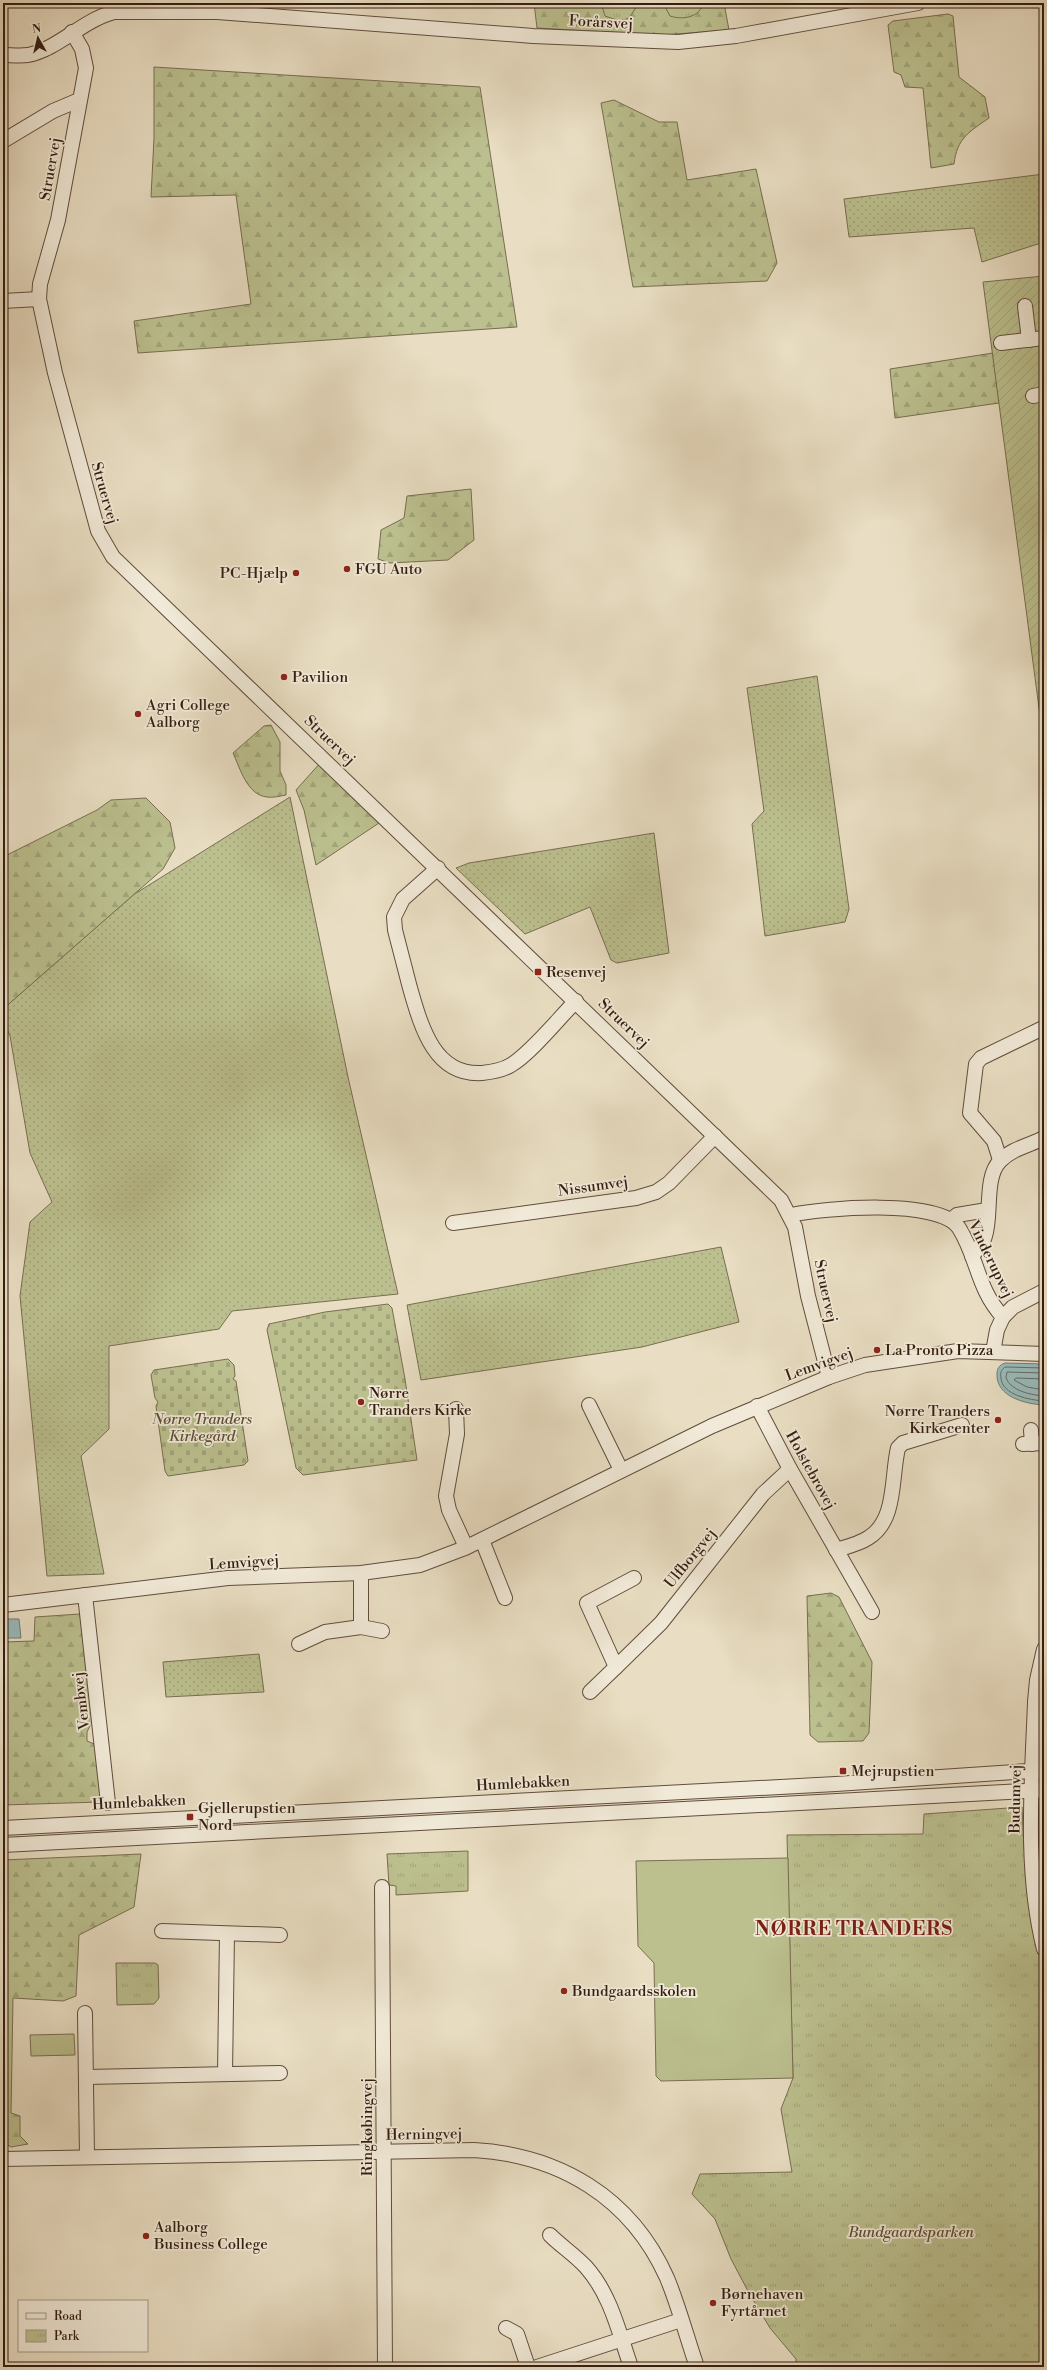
<svg xmlns="http://www.w3.org/2000/svg" width="1047" height="2370" font-family="'Libre Bodoni',serif">
  <style>
    .grass { fill: url(#grass-dots); stroke: #786e50 }
    .forest { fill: url(#forest-firs); stroke: #786e50 }
    .cemetery { fill: url(#cemetery-stones); stroke: #786e50 }
    .park { fill: url(#park-tufts); stroke: #786e50 }
    .garden { fill: url(#garden-furrows); stroke: #786e50 }
    .pitch { fill: #bcc08f; stroke: #786e50 }
    .water { fill: #99bbba; stroke: #717c76 }
    .lines { fill: none; stroke-linecap: round; stroke-linejoin: round }
    .shore { stroke: #666c65; stroke-width: 1 }
    .minor-casing { stroke: #614d3d; stroke-width: 16 }
    .minor { stroke: #f1ead8; stroke-width: 14 }
    .poi-dot { fill: #8f2418; stroke: #f1ead8; stroke-width: 1.5 }
    .labels { text-anchor: middle; stroke-width: 3.5; stroke-linejoin: round; paint-order: stroke }
    .street-label { font-size: 15px; fill: #341d10; stroke: #f1ead8 }
    .poi-label { font-size: 15px; fill: #341d10; stroke: #f1ead8; text-anchor: start }
    .park-label { font-size: 15px; font-style: italic; fill: #5d4e36; stroke: #f1ead8 }
    .district-label { font-size: 19px; font-weight: bold; letter-spacing: 1px; fill: #7a1f14; stroke: #f1ead8 }
  </style>
  <defs>
    <pattern id="grass-dots" width="8" height="8" patternUnits="userSpaceOnUse"><rect width="8" height="8" fill="#bcc08f"/><path d="M2 2h.1M6 6h.1" fill="none" stroke="#a2a57a" stroke-width="1.8" stroke-linecap="round"/></pattern>
    <pattern id="forest-firs" width="22" height="20" patternUnits="userSpaceOnUse"><rect width="22" height="20" fill="#bcc08f"/><path d="M5 1l3.5 6h-7zM16 11l3.5 6h-7z" fill="#a2a57a"/></pattern>
    <pattern id="cemetery-stones" width="16" height="16" patternUnits="userSpaceOnUse"><rect width="16" height="16" fill="#bcc08f"/><path d="M2 7V4a2 2 0 0 1 4 0v3zM10 15v-3a2 2 0 0 1 4 0v3z" fill="#a2a57a"/></pattern>
    <pattern id="park-tufts" width="24" height="20" patternUnits="userSpaceOnUse"><rect width="24" height="20" fill="#bcc08f"/><path d="M3 7l-1-3M5 7V3M7 7l1-3M15 17l-1-3M17 17v-4M19 17l1-3" fill="none" stroke="#a2a57a"/></pattern>
    <pattern id="garden-furrows" width="10" height="10" patternUnits="userSpaceOnUse"><rect width="10" height="10" fill="#bcc08f"/><path d="M-1 1l2-2M0 10L10 0M9 11l2-2" fill="none" stroke="#a2a57a"/></pattern>
  </defs>
  <rect width="100%" height="100%" fill="#e9dec3"/>
  <filter id="stains"><feTurbulence type="fractalNoise" baseFrequency=".005" numOctaves="4"/><feColorMatrix values="0 0 0 0 .2 0 0 0 0 .09 0 0 0 0 .02 0 0 0 .5 -.17"/></filter>
  <radialGradient id="worn" r=".72"><stop offset=".6" stop-color="#630" stop-opacity="0"/><stop offset="1" stop-color="#630" stop-opacity=".3"/></radialGradient>
  <g class="grass">
    <polygon points="1044,174 1044,242 982,262 974,228 849,237 844,199"/>
    <polygon points="817,676 849,909 845,922 765,936 752,824 764,811 747,688"/>
    <polygon points="290,797 348,1077 398,1294 232,1311 219,1329 109,1346 109,1429 81,1456 104,1574 47,1576 20,1296 30,1222 52,1202 30,1153 10,1036 3,1019 3,1009 133,895"/>
    <polygon points="654,833 669,953 617,963 611,960 590,907 525,934 456,868 469,863"/>
    <polygon points="721,1247 739,1322 642,1347 421,1380 407,1305"/>
    <polygon points="259,1654 264,1692 166,1697 163,1662"/>
  </g>
  <g class="forest">
    <polygon points="534,3 724,3 729,30 663,35 537,28"/>
    <path d="M948,14L953,16L959,77L985,97L989,118C969,132 957,138 954,164L931,168L923,88L905,87L901,75L894,72L888,25L893,21Z"/>
    <polygon points="154,67 480,87 517,327 138,353 134,321 251,304 236,195 151,197 154,138"/>
    <polygon points="614,100 659,122 677,122 687,180 756,169 777,263 767,281 633,287 601,103"/>
    <polygon points="993,353 999,403 895,418 890,369"/>
    <polygon points="471,489 474,540 448,560 390,563 378,559 381,530 404,518 407,496"/>
    <path d="M271,725L280,742V771L286,785V795C280,796 273,798 267,797C247,795 240,768 233,753L264,726Z"/>
    <polygon points="321,762 353,793 379,823 316,865 304,810 296,790"/>
    <polygon points="146,798 170,822 175,848 163,869 3,1009 3,857 97,810 111,800"/>
    <polygon points="831,1593 839,1597 872,1662 869,1733 863,1741 818,1742 810,1735 807,1596"/>
    <polygon points="80,1614 95,1715 87,1732 87,1741 99,1746 100,1802 3,1805 3,1642 34,1641 35,1617"/>
    <polygon points="141,1854 134,1907 79,1935 76,1996 63,2001 13,1998 11,2113 20,2116 20,2136 28,2144 11,2147 3,2142 3,1860"/>
  </g>
  <g class="cemetery">
    <polygon points="388,1304 392,1308 405,1379 417,1460 303,1475 296,1468 267,1330 269,1324 325,1312"/>
    <polygon points="228,1359 234,1365 235,1376 233,1379 236,1381 248,1461 244,1465 168,1476 165,1471 156,1406 158,1402 155,1398 151,1375 154,1370"/>
  </g>
  <g class="park">
    <polygon points="601,3 639,3 629,18 620,21 605,16"/>
    <path d="M663,3H703C700,18 682,20 670,16Z"/>
    <path d="M1022,1807C1024,1861 1029,1914 1044,1967V2367H796V2359L770,2328L749,2293L731,2259L715,2219L692,2194L700,2174L792,2172L781,2109L793,2078L787,1835L923,1834L924,1814Z"/>
    <polygon points="468,1851 468,1891 396,1895 396,1886 389,1885 387,1854"/>
    <polygon points="116,1963 155,1963 158,1965 159,1998 154,2004 117,2005"/>
  </g>
  <polygon class="garden" points="1044,276 1044,746 983,282"/>
  <g class="pitch">
    <polygon points="788,1858 793,2078 661,2081 656,2076 654,1963 638,1946 636,1861"/>
    <polygon points="74,2034 75,2055 31,2056 30,2035"/>
  </g>
  <g class="water">
    <path d="M1005,1363L1044,1364V1405C1026,1404 996,1397 997,1374C997,1369 999,1365 1005,1363Z"/>
    <polygon points="3,1619 19,1619 21,1638 3,1638"/>
  </g>
  <g class="lines">
    <g class="shore">
      <path d="M1044,1368L1005,1367C1001,1370 1000,1373 1001,1378C1002,1395 1030,1400 1044,1401"/>
      <path d="M1044,1373L1007,1372L1006,1378C1011,1391 1031,1395 1044,1396"/>
      <polyline points="1044,1379 1016,1378 1014,1380 1027,1387 1044,1390"/>
    </g>
    <g class="minor-casing">
      <g id="minor">
        <polyline points="72,32 82,49 86,68 58,220 40,284 39,299 55,373 98,531 113,557 781,1200 795,1227 808,1296 829,1377"/>
        <path d="M3,55C11,55 20,56 28,55C58,49 83,20 114,12H217L533,36L678,42L736,36L918,3"/>
        <polyline points="3,141 53,111 79,100"/>
        <polyline points="3,301 39,299"/>
        <polyline points="1025,306 1029,340"/>
        <polyline points="1001,343 1044,338"/>
        <polyline points="1033,396 1044,394"/>
        <path d="M438,868L403,899L394,917L395,930C400,949 405,969 410,988C421,1026 434,1076 482,1073C492,1072 503,1070 511,1065C531,1053 559,1018 576,1001"/>
        <polyline points="1000,1160 994,1141 970,1113 976,1064 981,1058 1043,1028"/>
        <path d="M791,1215C823,1208 940,1198 959,1228C978,1258 977,1289 1003,1317L997,1330L993,1352"/>
        <polyline points="952,1219 957,1215 987,1210"/>
        <polyline points="453,1223 636,1198 656,1192 669,1183 715,1136"/>
        <path d="M972,1256C977,1250 983,1244 985,1236C992,1215 984,1177 1000,1161C1011,1149 1030,1145 1044,1138"/>
        <polyline points="1003,1317 1013,1307 1044,1291"/>
        <polyline points="589,1405 621,1470"/>
        <polyline points="757,1406 790,1469 872,1612"/>
        <polyline points="456,1409 457,1434 446,1496 449,1510 466,1547"/>
        <polyline points="1031,1430 1032,1444"/>
        <polyline points="1023,1444 1044,1443"/>
        <polyline points="482,1540 505,1598"/>
        <path d="M836,1550C846,1547 859,1544 868,1538C897,1521 891,1477 898,1448L903,1443L962,1425"/>
        <polyline points="634,1578 587,1603 616,1667 661,1623 763,1494 790,1469"/>
        <polyline points="85,1595 108,1803"/>
        <polyline points="3,1605 228,1578 361,1573 420,1565 465,1548 712,1426 829,1377 865,1365 958,1351 1044,1354"/>
        <polyline points="361,1627 382,1631"/>
        <polyline points="299,1644 325,1632 361,1627 361,1573"/>
        <path d="M1044,1649L1037,1680L1035,1702C1032,1783 1024,1869 1044,1949"/>
        <polyline points="590,1692 616,1667"/>
        <polyline points="3,1828 836,1784 1044,1770"/>
        <polyline points="3,1845 1044,1790"/>
        <polyline points="382,1887 385,2367"/>
        <polyline points="162,1931 280,1935"/>
        <polyline points="85,2013 87,2157"/>
        <polyline points="225,2074 227,1934"/>
        <polyline points="86,2077 280,2073"/>
        <path d="M3,2159L474,2150C559,2155 631,2197 667,2278C679,2307 687,2338 697,2367"/>
        <path d="M550,2235C561,2246 575,2255 586,2267C611,2295 619,2333 631,2367"/>
        <polyline points="506,2328 517,2334 528,2367"/>
        <polyline points="537,2367 681,2320"/>
      </g>
    </g>
    <use href="#minor" class="minor"/>
  </g>
  <g class="poi-dot">
    <circle cx="347" cy="569" r="4"/>
    <circle cx="296" cy="573" r="4"/>
    <circle cx="284" cy="677" r="4"/>
    <circle cx="138" cy="714" r="4"/>
    <rect x="534" y="968" width="8" height="8" rx="2"/>
    <circle cx="877" cy="1350" r="4"/>
    <circle cx="361" cy="1402" r="4"/>
    <circle cx="998" cy="1420" r="4"/>
    <rect x="839" y="1767" width="8" height="8" rx="2"/>
    <rect x="186" y="1813" width="8" height="8" rx="2"/>
    <circle cx="564" cy="1991" r="4"/>
    <circle cx="146" cy="2236" r="4"/>
    <circle cx="713" cy="2303" r="4"/>
  </g>
  <g class="labels">
    <g class="street-label">
      <text transform="translate(601 22) rotate(3)" y="5">Forårsvej</text>
      <text transform="translate(50 169) rotate(-80)" y="5">Struervej</text>
      <text transform="translate(105 493) rotate(74)" y="5">Struervej</text>
      <text transform="translate(330 740) rotate(44)" y="5">Struervej</text>
      <text transform="translate(624 1023) rotate(44)" y="5">Struervej</text>
      <text transform="translate(593 1186) rotate(-8)" y="5">Nissumvej</text>
      <text transform="translate(991 1259) rotate(64)" y="5">Vinderupvej</text>
      <text transform="translate(826 1291) rotate(78)" y="5">Struervej</text>
      <text transform="translate(819 1364) rotate(-20)" y="5">Lemvigvej</text>
      <text transform="translate(811 1470) rotate(61)" y="5">Holstebrovej</text>
      <text transform="translate(690 1558) rotate(-51)" y="5">Ulfborgvej</text>
      <text transform="translate(244 1562) rotate(-4)" y="5">Lemvigvej</text>
      <text transform="translate(81 1701) rotate(-97)" y="5">Vembvej</text>
      <text transform="translate(523 1783) rotate(-3)" y="5">Humlebakken</text>
      <text transform="translate(1015 1799) rotate(-89)" y="5">Budumvej</text>
      <text transform="translate(139 1802) rotate(-3)" y="5">Humlebakken</text>
      <text transform="translate(367 2127) rotate(-90)" y="5">Ringkøbingvej</text>
      <text transform="translate(424 2134) rotate(-1)" y="5">Herningvej</text>
    </g>
    <g class="poi-label">
      <text x="355" y="574">FGU Auto</text>
      <text x="288" y="578" text-anchor="end">PC-Hjælp</text>
      <text x="292" y="682">Pavilion</text>
      <text x="146" y="710">Agri College<tspan x="146" dy="17">Aalborg</tspan></text>
      <text x="546" y="977">Resenvej</text>
      <text x="885" y="1355">La Pronto Pizza</text>
      <text x="369" y="1398">Nørre<tspan x="369" dy="17">Tranders Kirke</tspan></text>
      <text x="990" y="1416" text-anchor="end">Nørre Tranders<tspan x="990" dy="17">Kirkecenter</tspan></text>
      <text x="851" y="1776">Mejrupstien</text>
      <text x="198" y="1813">Gjellerupstien<tspan x="198" dy="17">Nord</tspan></text>
      <text x="572" y="1996">Bundgaardsskolen</text>
      <text x="154" y="2232">Aalborg<tspan x="154" dy="17">Business College</tspan></text>
      <text x="721" y="2299">Børnehaven<tspan x="721" dy="17">Fyrtårnet</tspan></text>
    </g>
    <g class="park-label">
      <text x="202" y="1424">Nørre Tranders<tspan x="202" dy="17">Kirkegård</tspan></text>
      <text x="911" y="2237">Bundgaardsparken</text>
    </g>
    <g class="district-label">
      <text x="854" y="1935">NØRRE TRANDERS</text>
    </g>
  </g>
  <rect width="1047" height="2370" fill="none" stroke="#e9dec3" stroke-width="16"/>
  <rect x="4" y="4" width="1039" height="2362" fill="none" stroke="#341d10" stroke-width="2"/>
  <rect x="8" y="8" width="1031" height="2354" fill="none" stroke="#341d10"/>
  <rect x="18" y="2300" width="130" height="52" fill="#f1ead8" stroke="#a59888"/>
  <rect x="26" y="2313" width="20" height="6" fill="#f1ead8" stroke="#a59888"/>
  <text x="54" y="2320" font-size="12" fill="#341d10">Road</text>
  <rect x="26" y="2330" width="20" height="12" fill="url(#park-tufts)" stroke="#a59888"/>
  <text x="54" y="2340" font-size="12" fill="#341d10">Park</text>
  <g transform="translate(38 38) rotate(352)" stroke="#f1ead8" stroke-width="3" paint-order="stroke">
  <path d="M0-3L7 15L0 10L-7 15Z" fill="#341d10"/>
  <text y="-6" font-size="11" font-weight="bold" text-anchor="middle" fill="#341d10">N</text>
  </g>
  <rect width="100%" height="100%" filter="url(#stains)"/>
  <rect width="100%" height="100%" fill="url(#worn)"/>
</svg>
